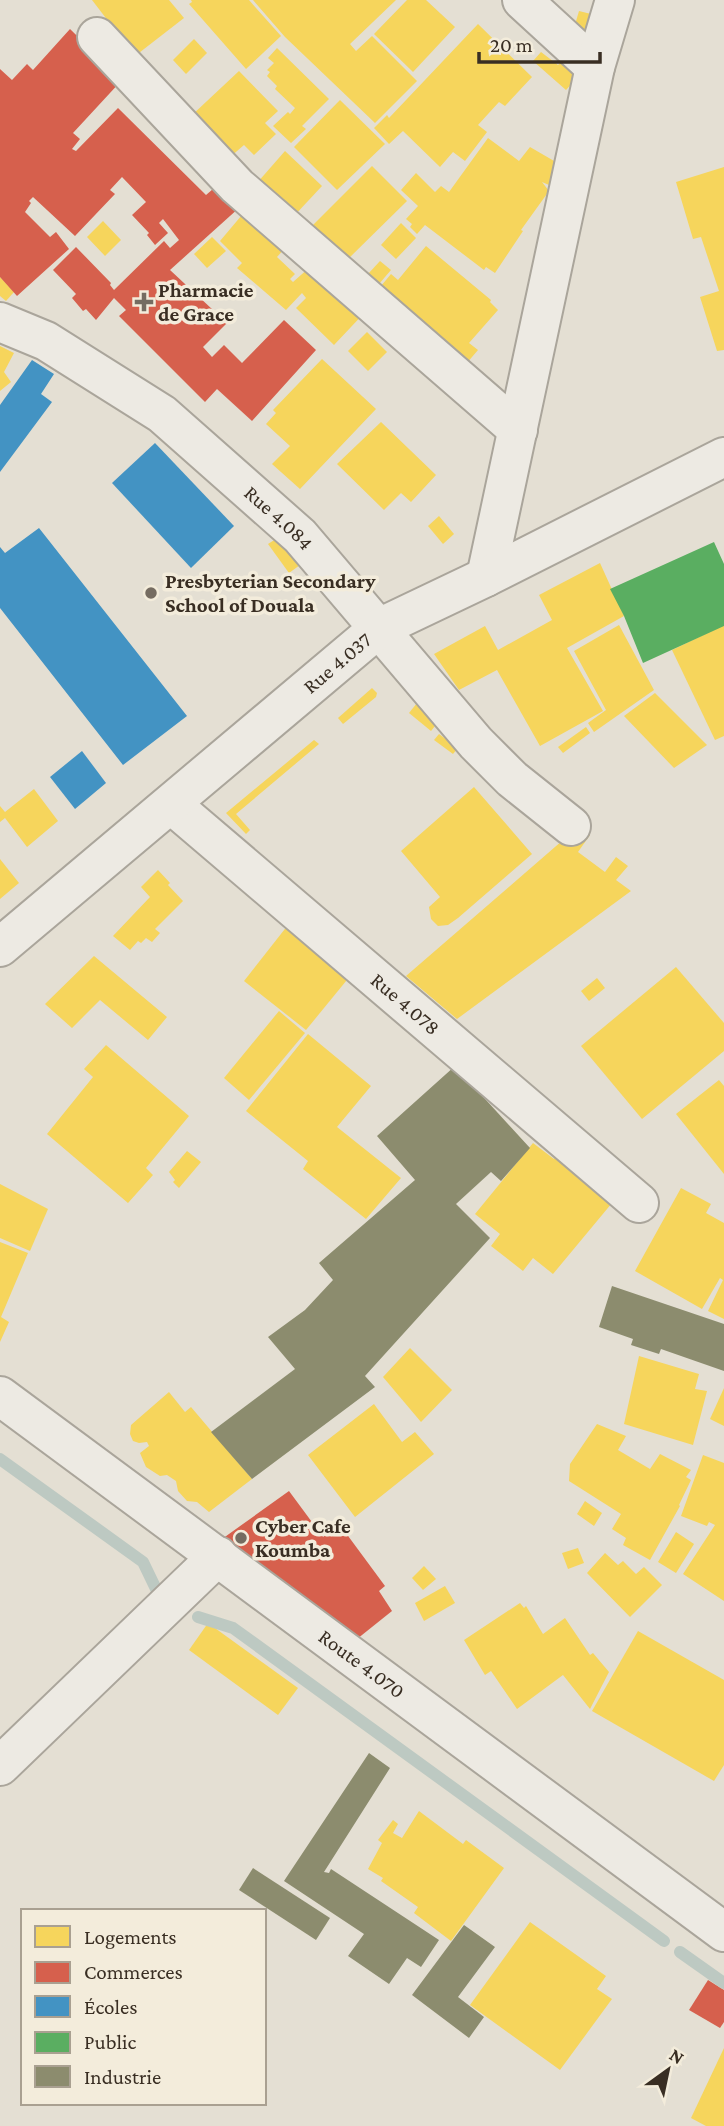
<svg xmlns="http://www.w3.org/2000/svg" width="724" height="2126" font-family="'Crimson Pro',serif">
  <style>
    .homes { fill: #f6d55c }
    .shops { fill: #d6604d }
    .schools { fill: #4393c3 }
    .public { fill: #5aae61 }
    .industry { fill: #8c8c6e }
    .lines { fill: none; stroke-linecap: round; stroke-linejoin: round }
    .stream { stroke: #bdc9c2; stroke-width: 12 }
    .minor-casing { stroke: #aaa59b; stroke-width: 42 }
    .minor { stroke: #edeae3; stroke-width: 38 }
    .poi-dot { fill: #756c61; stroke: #f3ecdb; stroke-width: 2.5 }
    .labels { text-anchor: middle; stroke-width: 7; stroke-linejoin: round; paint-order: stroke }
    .poi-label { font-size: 21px; font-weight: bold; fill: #392e23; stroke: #f3ecdb; text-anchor: start }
    .street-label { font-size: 21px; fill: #392e23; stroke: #f3ecdb }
  </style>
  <rect width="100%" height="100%" fill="#e4dfd3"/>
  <g class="homes">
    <polygon points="92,0 169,0 184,18 135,56"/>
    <polygon points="191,0 249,0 281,36 246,69 189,4 192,2"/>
    <polygon points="253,0 396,0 350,44 356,51 372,36 417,81 375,123 285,37"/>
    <polygon points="407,0 426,0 455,27 413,72 374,34"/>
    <polygon points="579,11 591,14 585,32 574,28"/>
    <polygon points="478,24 532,77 505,106 499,102 478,125 487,132 465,161 453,152 440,167 403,131 389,144 374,128 387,115 389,118"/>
    <polygon points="194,39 207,53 186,74 173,60"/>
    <polygon points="277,48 329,99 302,126 306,129 291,143 273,126 288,112 290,114 295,108 275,89 277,86 267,76 270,72 267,70 274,63 268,58"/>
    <polygon points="541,52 558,65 562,61 578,77 566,90 533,61"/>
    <polygon points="239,71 278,111 265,123 276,134 254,155 244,145 229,158 191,116"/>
    <polygon points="340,100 385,144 337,190 294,147"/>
    <polygon points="488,138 519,161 530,147 561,165 549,185 542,182 549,191 521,230 523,231 495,273 486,267 484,270 425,225 417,234 410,227 412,224 406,219 418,206 401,190 416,173 435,192 441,186 449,192"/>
    <polygon points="285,151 322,186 294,216 257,183"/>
    <polygon points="372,166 407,201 345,262 309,229"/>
    <polygon points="724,167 724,350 717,351 700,297 719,291 701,237 693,239 676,182"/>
    <polygon points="247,209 287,246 277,257 295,274 290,279 293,282 310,267 368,309 334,345 296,308 306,298 302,293 286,310 237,268 242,263 220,241"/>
    <polygon points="103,221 121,240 105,256 87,237"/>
    <polygon points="401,223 416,238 396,259 381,245"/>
    <polygon points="212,237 226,251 207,268 194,254"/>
    <polygon points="426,246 491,300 490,302 498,310 469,343 478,350 460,371 376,292 391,274 398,280"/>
    <polygon points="380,261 391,270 379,284 368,274"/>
    <polygon points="0,277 14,292 6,301 0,296"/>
    <polygon points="367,332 387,352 368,371 348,351"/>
    <polygon points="0,346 14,353 4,372 11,382 0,391"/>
    <polygon points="322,359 376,409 300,489 272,464 290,446 266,424 276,413 273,410"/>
    <polygon points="381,422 436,475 411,502 401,493 384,510 337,464"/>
    <polygon points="439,516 454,534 443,544 428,526"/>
    <polygon points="279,537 300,565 289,573 268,544"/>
    <polygon points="600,563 624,616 567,648 603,711 540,746 497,670 459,690 434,654 485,626 498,650 552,620 539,595"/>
    <polygon points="619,625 654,690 594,732 588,723 606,710 574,651"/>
    <polygon points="724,625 724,736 715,740 672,650"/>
    <polygon points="372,688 377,693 376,697 343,724 338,718"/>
    <polygon points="655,693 707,745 674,768 624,716"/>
    <polygon points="417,703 439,721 431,731 409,713"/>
    <polygon points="586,727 590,733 563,753 558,747"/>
    <polygon points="439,734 458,748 453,754 434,740"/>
    <polygon points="314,740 319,744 236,814 250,830 246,834 226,813"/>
    <polygon points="474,787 532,854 458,918 448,925 438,926 431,919 429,907 440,897 401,851"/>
    <polygon points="34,789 58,821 27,847 5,818 0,822 0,806 5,812"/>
    <polygon points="578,827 590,835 578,852 605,872 616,857 628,866 616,880 631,891 457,1019 406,976"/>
    <polygon points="0,859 19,883 0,899"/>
    <polygon points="158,870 170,883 168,885 183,901 155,929 160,933 152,942 146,938 141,943 138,941 130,950 113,936 150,897 141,887"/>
    <polygon points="288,925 351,975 306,1030 244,981"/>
    <polygon points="94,956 167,1017 148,1040 100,1000 72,1028 45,1004"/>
    <polygon points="676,967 724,1023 724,1051 642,1119 581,1046"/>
    <polygon points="597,978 605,988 589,1001 581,991"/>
    <polygon points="279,1011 305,1033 249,1100 224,1078"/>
    <polygon points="308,1034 371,1086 337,1127 401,1178 366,1219 303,1169 308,1161 246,1111"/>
    <polygon points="106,1045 189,1116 146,1168 153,1175 128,1203 47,1134 93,1077 84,1069"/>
    <polygon points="719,1080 724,1086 724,1174 676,1114"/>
    <polygon points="533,1143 554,1159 561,1149 612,1203 553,1274 533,1258 523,1271 491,1246 500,1234 475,1214"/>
    <polygon points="187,1151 201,1162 179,1188 173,1182 175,1180 169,1172"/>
    <polygon points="0,1184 48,1209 30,1251 0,1238"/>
    <polygon points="681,1188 711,1204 706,1213 724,1223 724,1319 708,1311 723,1280 720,1278 702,1309 635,1271"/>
    <polygon points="0,1242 28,1253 1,1317 9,1322 0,1342"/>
    <polygon points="410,1348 452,1390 421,1422 383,1377"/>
    <polygon points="639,1356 699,1374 695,1389 707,1391 693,1445 624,1424"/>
    <polygon points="724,1388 724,1426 710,1419"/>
    <polygon points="169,1392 185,1412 191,1407 252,1479 209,1512 197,1502 187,1501 178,1491 176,1481 167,1475 160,1476 146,1467 140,1453 149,1446 147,1442 139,1443 133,1441 130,1434 131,1425"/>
    <polygon points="374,1404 402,1442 415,1432 434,1454 355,1517 308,1455"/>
    <polygon points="597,1424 626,1436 618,1450 650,1469 660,1454 691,1470 686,1477 691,1480 679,1505 680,1506 650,1560 623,1545 626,1538 612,1529 621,1514 569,1481 570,1464"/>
    <polygon points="703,1455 724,1463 724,1601 683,1574 715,1525 709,1522 707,1526 681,1516"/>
    <polygon points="585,1501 602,1513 594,1526 577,1514"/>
    <polygon points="676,1532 694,1544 676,1573 658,1562"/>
    <polygon points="578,1548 584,1563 568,1569 562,1553"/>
    <polygon points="605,1553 618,1565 623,1561 636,1574 644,1567 662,1585 630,1617 587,1573"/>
    <polygon points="424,1566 436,1579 423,1590 412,1578"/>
    <polygon points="445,1586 455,1603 424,1621 415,1603"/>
    <polygon points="520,1603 524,1608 526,1606 543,1634 565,1618 590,1655 593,1653 609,1672 590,1709 563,1675 517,1709 491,1671 485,1675 464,1640"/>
    <polygon points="208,1623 298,1688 278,1715 189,1650"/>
    <polygon points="638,1631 724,1680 724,1765 714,1781 592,1711"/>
    <polygon points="419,1811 463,1844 466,1840 504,1868 451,1941 414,1913 418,1907 381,1881 383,1878 368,1869 382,1843 378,1840 393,1820 398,1824 393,1833 402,1838"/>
    <polygon points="530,1922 606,1976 597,1989 612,1999 560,2070 470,2005"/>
    <polygon points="724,2048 724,2126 706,2126 691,2118"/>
  </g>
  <g class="shops">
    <polygon points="70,29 122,80 73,133 80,139 72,149 76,151 118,108 206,195 220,183 240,207 170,270 227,323 203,347 212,357 224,345 242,363 284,320 316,350 252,421 217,389 205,402 119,316 126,310 114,298 96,320 86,309 83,311 72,298 76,294 53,270 76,247 111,283 110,285 114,290 164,241 170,248 179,240 163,219 159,223 168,233 155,245 147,235 149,233 132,215 146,202 122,177 110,190 115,194 75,236 33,197 29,201 31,203 25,212 50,237 56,232 69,249 17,296 0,277 0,69 12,80 27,64 33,70"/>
    <polygon points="289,1491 323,1537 340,1525 385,1586 379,1591 392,1611 352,1643 222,1539"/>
    <polygon points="708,1980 724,1990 724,2022 720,2028 689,2010"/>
  </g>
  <g class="schools">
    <polygon points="32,360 54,374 41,394 52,402 0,472 0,405"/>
    <polygon points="155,443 234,526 191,568 112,483"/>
    <polygon points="39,528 187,716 123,765 0,608 0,547 5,553"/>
    <polygon points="82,751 106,783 75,809 50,777"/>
  </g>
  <polygon class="public" points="714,542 724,564 724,626 643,663 624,616 610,589"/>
  <g class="industry">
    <polygon points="455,1066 530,1148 501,1181 491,1172 456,1204 490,1238 365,1376 375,1387 252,1479 211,1432 295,1369 268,1337 305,1310 333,1280 319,1263 415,1180 377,1136"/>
    <polygon points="612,1286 724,1324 724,1371 661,1349 659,1354 631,1345 633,1339 599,1327"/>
    <polygon points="369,1753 390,1768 324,1872 329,1873 331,1869 439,1940 421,1967 407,1958 389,1984 348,1956 364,1934 284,1881"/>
    <polygon points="253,1868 330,1918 316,1940 239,1890"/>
    <polygon points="464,1925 495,1947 458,1997 484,2017 469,2038 412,1995"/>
  </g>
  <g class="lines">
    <g class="stream">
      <polyline points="0,1459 143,1562 157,1591"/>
      <polyline points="198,1617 233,1628 664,1941"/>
      <polyline points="680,1952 724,1983"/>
    </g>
    <g class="minor-casing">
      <g id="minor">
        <polyline points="522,0 595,67"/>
        <polyline points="97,37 237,186 518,430"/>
        <path id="s1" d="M0,322L46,341L162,414L300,536L476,743L512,779L571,826"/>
        <polyline points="486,577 595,67 615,0"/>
        <path id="s2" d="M171,804L639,1203"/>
        <path id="s3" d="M0,947L379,628L486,577L724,457"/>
        <path id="s4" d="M0,1396L724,1932"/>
        <polyline points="0,1766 218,1556"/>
      </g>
    </g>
    <use href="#minor" class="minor"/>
  </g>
  <g class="poi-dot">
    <path d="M140.5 291.5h7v7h7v7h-7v7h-7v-7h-7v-7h7z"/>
    <circle cx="151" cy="593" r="7"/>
    <circle cx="241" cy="1538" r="7"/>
  </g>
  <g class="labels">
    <g class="poi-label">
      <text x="158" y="297">Pharmacie<tspan x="158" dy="24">de Grace</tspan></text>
      <text x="165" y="588">Presbyterian Secondary<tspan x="165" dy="24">School of Douala</tspan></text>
      <text x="255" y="1533">Cyber Cafe<tspan x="255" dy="24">Koumba</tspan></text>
    </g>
    <g class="street-label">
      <text dy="7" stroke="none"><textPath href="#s1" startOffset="343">Rue 4.084</textPath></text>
      <text dy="7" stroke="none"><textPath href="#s3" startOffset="441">Rue 4.037</textPath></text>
      <text dy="7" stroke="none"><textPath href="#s2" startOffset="308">Rue 4.078</textPath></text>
      <text dy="7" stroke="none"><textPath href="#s4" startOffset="450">Route 4.070</textPath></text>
    </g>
  </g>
  <rect x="21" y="1909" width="245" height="196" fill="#f3ecdb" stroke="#a9a091" stroke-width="2"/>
  <rect x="35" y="1926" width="35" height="21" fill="#f6d55c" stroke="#a9a091" stroke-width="2"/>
  <text x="84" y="1944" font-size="21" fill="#392e23">Logements</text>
  <rect x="35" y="1962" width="35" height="21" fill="#d6604d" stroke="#a9a091" stroke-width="2"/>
  <text x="84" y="1979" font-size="21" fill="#392e23">Commerces</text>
  <rect x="35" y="1996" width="35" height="21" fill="#4393c3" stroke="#a9a091" stroke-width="2"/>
  <text x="84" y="2014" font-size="21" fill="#392e23">Écoles</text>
  <rect x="35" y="2032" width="35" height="21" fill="#5aae61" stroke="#a9a091" stroke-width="2"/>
  <text x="84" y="2049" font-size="21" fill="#392e23">Public</text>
  <rect x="35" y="2066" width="35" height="21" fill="#8c8c6e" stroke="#a9a091" stroke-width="2"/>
  <text x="84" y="2084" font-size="21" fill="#392e23">Industrie</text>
  <g transform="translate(668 2070) rotate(33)" stroke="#f3ecdb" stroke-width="5" paint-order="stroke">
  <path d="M0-5L12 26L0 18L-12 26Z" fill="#392e23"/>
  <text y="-10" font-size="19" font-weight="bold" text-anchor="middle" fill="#392e23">N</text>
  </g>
  <path d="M479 52v10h121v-10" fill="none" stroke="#392e23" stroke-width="3.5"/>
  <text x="490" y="52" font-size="21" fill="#392e23" stroke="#f3ecdb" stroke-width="5" paint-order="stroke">20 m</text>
</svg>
